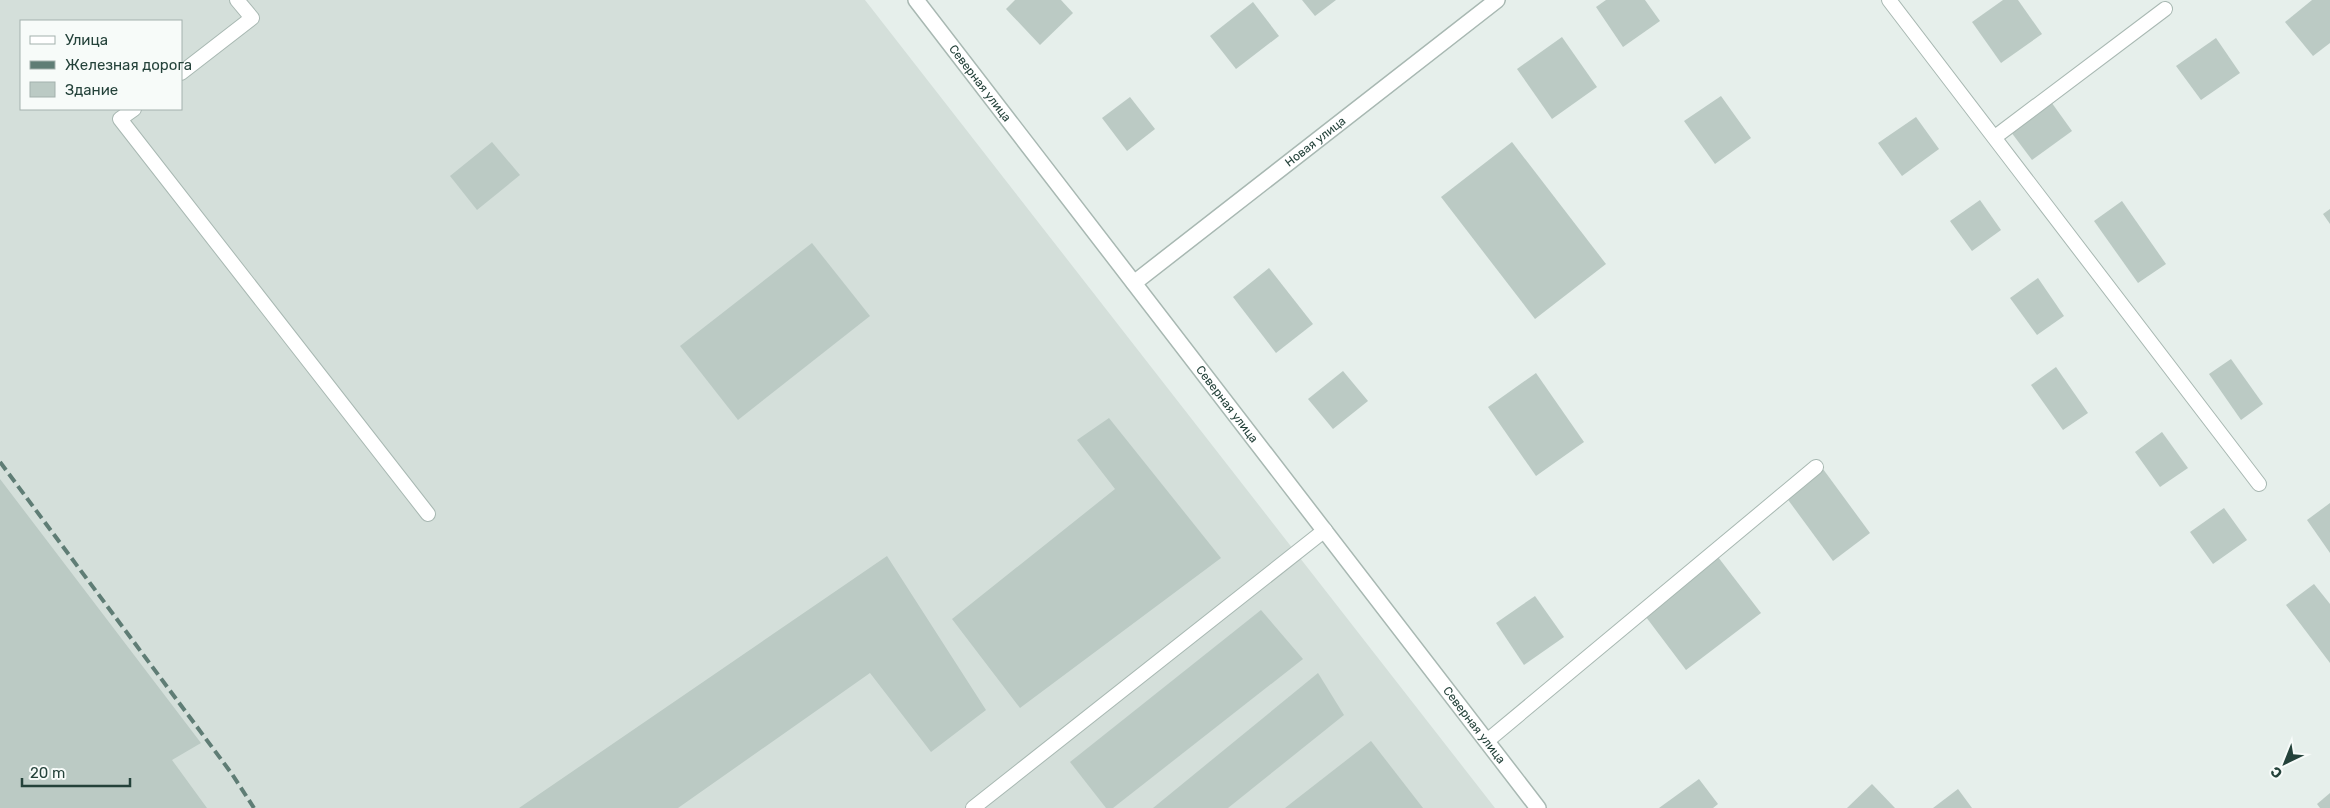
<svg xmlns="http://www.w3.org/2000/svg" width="2330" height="808" font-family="Rubik,sans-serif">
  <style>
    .built { fill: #d4dfda; fill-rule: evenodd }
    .building { fill: #bbcac4 }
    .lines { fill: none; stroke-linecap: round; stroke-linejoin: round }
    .service-casing { stroke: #a8b8b2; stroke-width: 16 }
    .minor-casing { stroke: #a8b8b2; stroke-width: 18 }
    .tertiary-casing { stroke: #a8b8b2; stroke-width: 18 }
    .service { stroke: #fff; stroke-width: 14 }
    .minor { stroke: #fff; stroke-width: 15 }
    .tertiary { stroke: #fff; stroke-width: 15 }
    .rail { stroke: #5f7d75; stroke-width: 4; stroke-dasharray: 10 5; stroke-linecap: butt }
    .labels { text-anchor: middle; stroke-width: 4; stroke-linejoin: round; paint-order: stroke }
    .street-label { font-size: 12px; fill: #24423a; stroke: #f7fbf9 }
  </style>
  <rect width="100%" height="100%" fill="#e6efeb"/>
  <path class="built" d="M0,0H865L1495,808H0ZM21,21H181V109H21Z"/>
  <g class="building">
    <polygon points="1015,0 1061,0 1073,13 1040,45 1006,9"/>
    <polygon points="1302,0 1336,0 1315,16"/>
    <polygon points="1606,0 1645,0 1660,21 1623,47 1596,7"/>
    <polygon points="2003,0 2018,0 2042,34 2001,63 1972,22"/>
    <polygon points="2312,0 2330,0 2330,43 2313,56 2285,22"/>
    <polygon points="1253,2 1279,36 1236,69 1210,36"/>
    <polygon points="1562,37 1597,87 1552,119 1517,69"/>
    <polygon points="2216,38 2240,73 2201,100 2176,66"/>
    <polygon points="1721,96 1751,138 1715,164 1684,121"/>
    <polygon points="1130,97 1155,129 1127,151 1102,118"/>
    <polygon points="2049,99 2072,131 2032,160 2008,128"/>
    <polygon points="1916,117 1939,149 1902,176 1878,143"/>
    <polygon points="492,142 520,175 477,210 450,176"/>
    <polygon points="1512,142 1606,264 1535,319 1441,197"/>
    <polygon points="1980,200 2001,230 1972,251 1950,221"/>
    <polygon points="2122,201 2166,264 2138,283 2094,221"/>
    <polygon points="2330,209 2330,224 2323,214"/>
    <polygon points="812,243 870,316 738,420 680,346"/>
    <polygon points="1269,268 1313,324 1276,353 1233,297"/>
    <polygon points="2038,278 2064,316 2037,335 2010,298"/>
    <polygon points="2231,359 2263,404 2241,420 2209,374"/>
    <polygon points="2056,367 2088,413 2063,430 2031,385"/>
    <polygon points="1343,371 1368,401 1333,429 1308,399"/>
    <polygon points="1536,373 1584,442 1536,476 1488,407"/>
    <polygon points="1109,418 1221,558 1020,708 952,619 1115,489 1077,440"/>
    <polygon points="2162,432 2188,468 2160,487 2135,452"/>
    <polygon points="1823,469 1870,533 1833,561 1786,497"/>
    <polygon points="0,479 201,743 172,760 207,808 0,808"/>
    <polygon points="2330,503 2330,553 2307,520"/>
    <polygon points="2224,508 2247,540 2213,564 2190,532"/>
    <polygon points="887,556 986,710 931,752 870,673 678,808 519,808"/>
    <polygon points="1718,557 1761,613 1686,670 1643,613"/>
    <polygon points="2314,584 2330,604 2330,663 2286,605"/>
    <polygon points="1535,596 1564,637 1524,665 1496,623"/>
    <polygon points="1261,610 1303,659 1113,808 1106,808 1070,762"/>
    <polygon points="1318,673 1344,715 1228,808 1153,808"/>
    <polygon points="1371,741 1423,808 1285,808"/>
    <polygon points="1699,779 1718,804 1713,808 1659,808"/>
    <polygon points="1872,784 1895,808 1847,808"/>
    <polygon points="1958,789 1972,808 1933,808"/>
    <polygon points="2330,793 2330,808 2320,808 2317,804"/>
  </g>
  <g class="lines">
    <g class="service-casing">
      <g id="service">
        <polyline points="1889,0 2259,484"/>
        <polyline points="181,73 252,18 237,0"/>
        <polyline points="134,109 120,119 428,514"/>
        <polyline points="1995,137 2165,9"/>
        <polyline points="1487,741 1816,467"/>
        <polyline points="973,808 1325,530"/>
      </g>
    </g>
    <g class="minor-casing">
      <g id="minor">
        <path id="s1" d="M1134,283L1497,0"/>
      </g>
    </g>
    <g class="tertiary-casing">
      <g id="tertiary">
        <path id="s2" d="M916,0L1538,808"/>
      </g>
    </g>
    <use href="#service" class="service"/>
    <use href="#minor" class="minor"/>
    <use href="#tertiary" class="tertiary"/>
    <polyline class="rail" points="0,462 232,774 254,808"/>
  </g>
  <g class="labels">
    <g class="street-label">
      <text dy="4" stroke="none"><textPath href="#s2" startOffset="105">Северная улица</textPath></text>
      <text dy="4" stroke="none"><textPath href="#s1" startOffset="230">Новая улица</textPath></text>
      <text dy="4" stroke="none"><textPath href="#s2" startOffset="510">Северная улица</textPath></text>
      <text dy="4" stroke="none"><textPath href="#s2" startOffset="915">Северная улица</textPath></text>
    </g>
  </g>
  <rect x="20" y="20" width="162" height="90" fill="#f7fbf9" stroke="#a3b1ad"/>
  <rect x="30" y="36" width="25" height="8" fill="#ffffff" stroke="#a3b1ad"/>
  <text x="65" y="45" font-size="15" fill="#24423a">Улица</text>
  <rect x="30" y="61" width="25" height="8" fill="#5f7d75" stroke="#a3b1ad"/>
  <text x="65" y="70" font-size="15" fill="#24423a">Железная дорога</text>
  <rect x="30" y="82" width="25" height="15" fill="#bbcac4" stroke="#a3b1ad"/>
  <text x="65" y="95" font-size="15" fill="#24423a">Здание</text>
  <g transform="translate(2285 763) rotate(223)" stroke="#f7fbf9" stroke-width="4" paint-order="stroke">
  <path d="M0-4L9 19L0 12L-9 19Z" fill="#24423a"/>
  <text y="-8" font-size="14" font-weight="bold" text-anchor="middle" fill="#24423a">С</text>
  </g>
  <path d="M22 778v8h108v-8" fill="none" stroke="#24423a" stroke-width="2.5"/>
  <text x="30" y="778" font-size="15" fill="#24423a" stroke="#f7fbf9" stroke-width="4" paint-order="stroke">20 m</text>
</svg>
